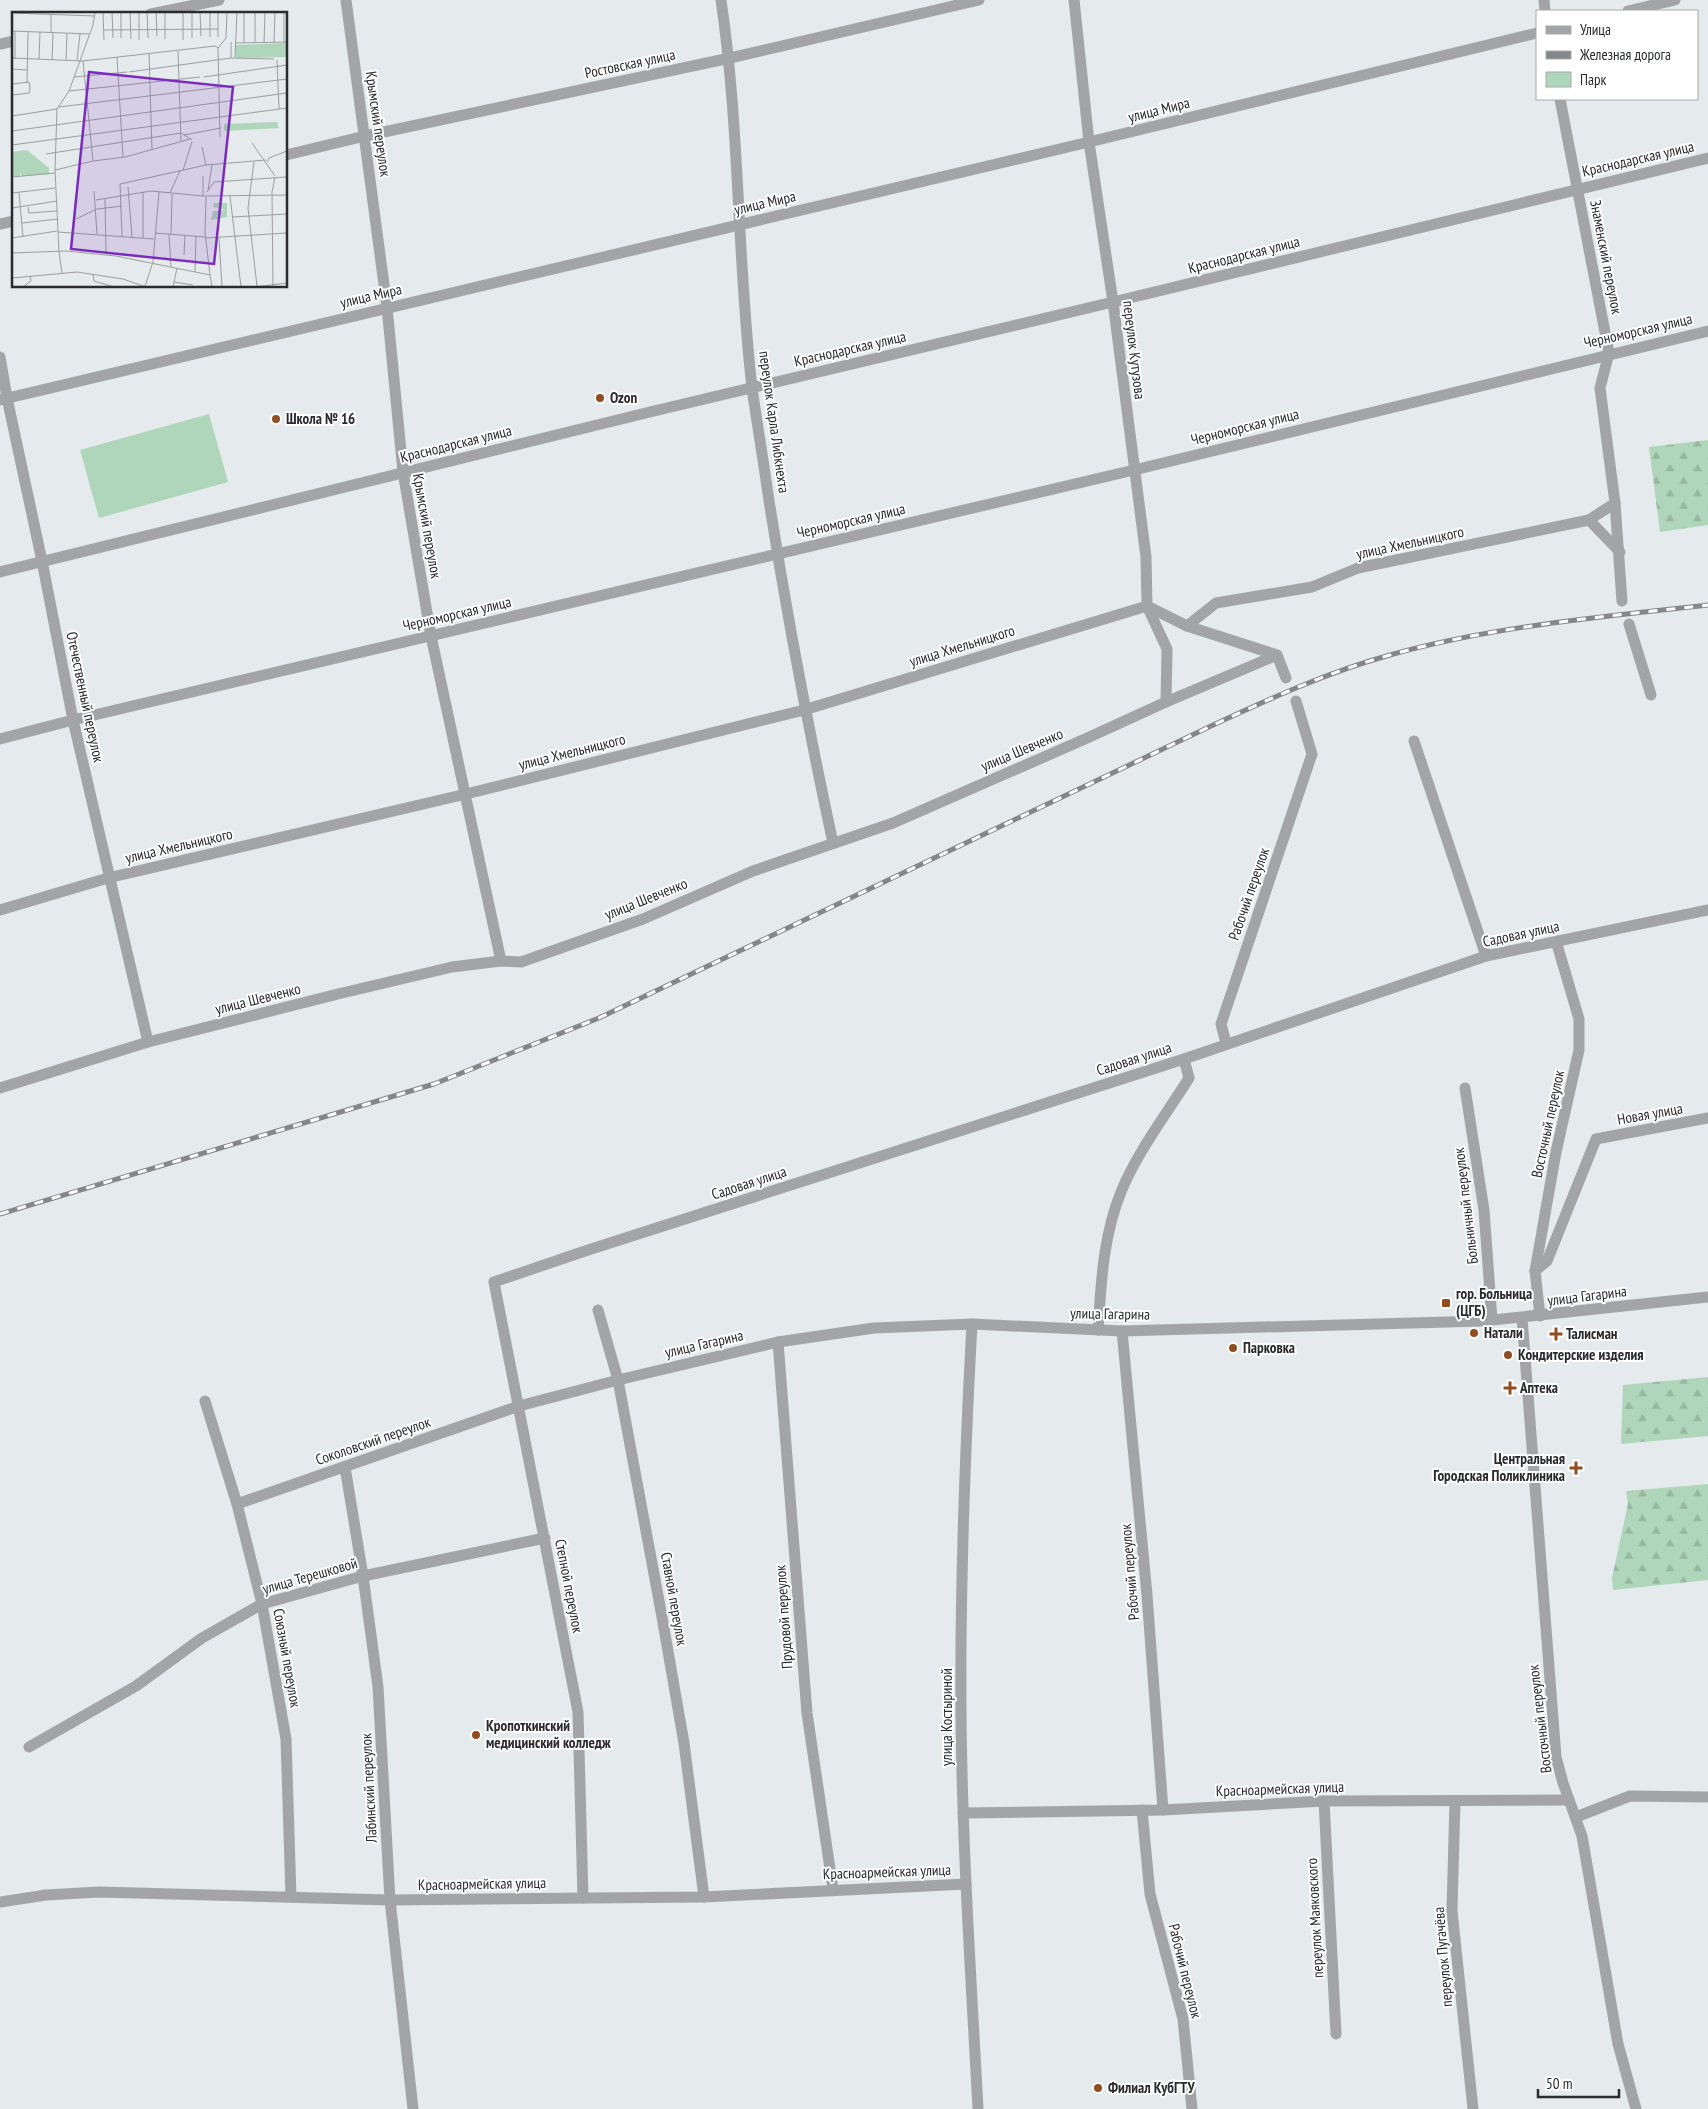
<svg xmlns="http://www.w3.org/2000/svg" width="1708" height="2109" font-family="'PT Sans Narrow',sans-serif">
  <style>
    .forest { fill: url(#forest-firs) }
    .green { fill: #afd5ba }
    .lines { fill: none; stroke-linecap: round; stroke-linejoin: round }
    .minor { stroke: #a3a4a6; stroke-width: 11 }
    .rail-casing { stroke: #848789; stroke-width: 5 }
    .rail { stroke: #fff; stroke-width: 3; stroke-dasharray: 9; stroke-linecap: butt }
    .poi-dot { fill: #914d1f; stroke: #fff; stroke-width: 2 }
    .labels { text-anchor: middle; stroke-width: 4; stroke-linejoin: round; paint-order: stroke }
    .street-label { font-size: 15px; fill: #292b2c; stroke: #fff }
    .poi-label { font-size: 15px; font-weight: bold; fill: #292b2c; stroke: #fff; text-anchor: start }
    .inset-road { fill: none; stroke: #9a9e9f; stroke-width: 1 }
    .view { fill: #7b2cbf; fill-opacity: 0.15; stroke: #7b2cbf; stroke-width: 2.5 }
    .inset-edge { fill: none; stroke: #292b2c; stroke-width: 2.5 }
  </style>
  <defs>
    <pattern id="forest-firs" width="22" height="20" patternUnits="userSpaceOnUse" patternTransform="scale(1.25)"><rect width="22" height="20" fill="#afd5ba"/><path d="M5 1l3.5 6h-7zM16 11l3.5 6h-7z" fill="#97b7a0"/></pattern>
  </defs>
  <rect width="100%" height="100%" fill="#e5eaec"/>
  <g class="forest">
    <polygon points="1708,440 1708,525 1660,532 1649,447"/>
    <polygon points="1708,1377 1708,1436 1621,1444 1623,1385"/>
    <polygon points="1708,1484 1708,1580 1613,1590 1612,1578 1628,1504 1626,1491"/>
  </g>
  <polygon class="green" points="209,414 228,482 99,518 80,450"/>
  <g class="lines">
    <g class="minor">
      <polyline points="346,0 387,307 403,472 431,636 501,961"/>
      <path d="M721,0C740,128 737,259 752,388C757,423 763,458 768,494C786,611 808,727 833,843"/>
      <polyline points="1074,0 1089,142 1113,302 1146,557 1147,606 1167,649 1166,702"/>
      <polyline points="1544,0 1545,11"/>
      <polyline points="1628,11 1675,0"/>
      <polyline points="151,14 219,0"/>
      <polyline points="0,44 14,41"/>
      <polyline points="1560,99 1609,353 1600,388 1615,503 1622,601"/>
      <polyline points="286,155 365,136 730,58 979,0"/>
      <polyline points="0,224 14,221"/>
      <polyline points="0,357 7,398 42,561 73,720 148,1042"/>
      <polyline points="0,400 1089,142 1537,33"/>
      <polyline points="1589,520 1620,552"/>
      <polyline points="0,572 654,411 1113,302 1708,158"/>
      <polyline points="1629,624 1651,695"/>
      <polyline points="1187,626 1216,603 1312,587 1358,568 1589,520 1615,503"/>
      <polyline points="0,739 73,720 1134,470 1708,331"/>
      <polyline points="1414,741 1486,956"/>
      <polyline points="0,910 108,878 466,794 804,710 1147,606 1187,626 1277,655 1286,678"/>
      <polyline points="1226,1043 1221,1024 1312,754 1296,701"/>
      <polyline points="0,1088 148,1042 338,994 452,967 501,961 521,962 643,919 753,871 893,823 1085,739 1166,702 1277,655"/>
      <polyline points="1465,1088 1484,1210 1492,1320"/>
      <polyline points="1535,1271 1547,1261 1596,1139 1708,1118"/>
      <polyline points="598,1310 618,1380 662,1617 684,1743 704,1897"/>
      <polyline points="1540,1316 1535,1271 1556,1152 1579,1050 1579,1019 1556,941"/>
      <polyline points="1522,1318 1556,1757 1563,1783 1582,1836 1618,2044 1636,2109"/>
      <path d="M972,1324C965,1452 960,1582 961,1711C962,1844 971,1976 978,2109"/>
      <path d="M1098,1330C1101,1284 1103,1236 1121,1192C1136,1154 1167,1113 1189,1078L1184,1059"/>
      <polyline points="1122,1331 1147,1595 1163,1810"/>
      <polyline points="778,1342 807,1713 833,1889"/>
      <polyline points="205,1401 237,1504 262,1604 286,1739 291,1897"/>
      <polyline points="345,1467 363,1576 378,1687 390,1900 413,2109"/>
      <polyline points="237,1504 519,1406 618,1380 778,1342 874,1328 972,1324 1122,1331 1483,1321 1708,1297"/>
      <polyline points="29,1747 136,1686 202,1638 262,1604 363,1576 545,1538"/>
      <polyline points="1324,1801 1336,2034"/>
      <polyline points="1455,1801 1452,1911 1473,2109"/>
      <polyline points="1142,1810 1150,1894 1183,2019 1192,2109"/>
      <polyline points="963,1813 1163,1810 1324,1801 1569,1800"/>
      <polyline points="1576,1817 1630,1796 1708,1797"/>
      <polyline points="583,1898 578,1712 494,1282 585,1251 1184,1059 1486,956 1708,910"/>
      <polyline points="0,1902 46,1895 99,1892 390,1900 704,1897 966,1884"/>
    </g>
    <g class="rail-casing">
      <path id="rail" d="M0,1214L434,1084L599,1018L1211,726C1269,699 1328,672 1390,655C1494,626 1602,617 1708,605"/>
    </g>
    <use href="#rail" class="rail"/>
  </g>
  <g class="poi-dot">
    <circle cx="600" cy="398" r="5"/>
    <circle cx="276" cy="419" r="5"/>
    <rect x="1441" y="1298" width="10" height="10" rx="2.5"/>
    <circle cx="1474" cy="1333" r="5"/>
    <path d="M1553.5 1326.5h5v5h5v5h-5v5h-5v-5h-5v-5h5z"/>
    <circle cx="1233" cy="1348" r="5"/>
    <circle cx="1508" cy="1355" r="5"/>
    <path d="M1507.5 1380.5h5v5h5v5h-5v5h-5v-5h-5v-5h5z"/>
    <path d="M1573.5 1460.5h5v5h5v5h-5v5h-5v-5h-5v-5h5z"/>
    <circle cx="476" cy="1735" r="5"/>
    <circle cx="1098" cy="2088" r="5"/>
  </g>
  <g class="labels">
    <g class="street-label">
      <text transform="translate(630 64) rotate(-12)" y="5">Ростовская улица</text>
      <text transform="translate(1159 110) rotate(-14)" y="5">улица Мира</text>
      <text transform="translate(378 124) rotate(82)" y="5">Крымский переулок</text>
      <text transform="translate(1638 159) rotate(-13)" y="5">Краснодарская улица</text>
      <text transform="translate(765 203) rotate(-13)" y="5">улица Мира</text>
      <text transform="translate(1244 255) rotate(-14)" y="5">Краснодарская улица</text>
      <text transform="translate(1606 257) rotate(79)" y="5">Знаменский переулок</text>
      <text transform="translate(371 296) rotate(-13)" y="5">улица Мира</text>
      <text transform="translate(1638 331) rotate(-13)" y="5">Черноморская улица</text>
      <text transform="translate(850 349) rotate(-13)" y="5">Краснодарская улица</text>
      <text transform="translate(1134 350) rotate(83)" y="5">переулок Кутузова</text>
      <text transform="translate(774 422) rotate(82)" y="5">переулок Карла Либкнехта</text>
      <text transform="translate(1245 427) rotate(-14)" y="5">Черноморская улица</text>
      <text transform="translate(456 444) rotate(-14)" y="5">Краснодарская улица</text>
      <text transform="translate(851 521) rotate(-13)" y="5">Черноморская улица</text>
      <text transform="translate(427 526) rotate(80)" y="5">Крымский переулок</text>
      <text transform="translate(1410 543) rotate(-12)" y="5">улица Хмельницкого</text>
      <text transform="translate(457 614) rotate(-13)" y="5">Черноморская улица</text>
      <text transform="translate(962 646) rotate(-17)" y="5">улица Хмельницкого</text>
      <text transform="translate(85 697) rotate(78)" y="5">Отечественный переулок</text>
      <text transform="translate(1022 750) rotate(-23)" y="5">улица Шевченко</text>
      <text transform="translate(572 752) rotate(-14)" y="5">улица Хмельницкого</text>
      <text transform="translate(179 846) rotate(-13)" y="5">улица Хмельницкого</text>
      <text transform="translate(1249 894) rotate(-71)" y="5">Рабочий переулок</text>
      <text transform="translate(646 899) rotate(-22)" y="5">улица Шевченко</text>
      <text transform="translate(1521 934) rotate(-12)" y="5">Садовая улица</text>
      <text transform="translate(258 999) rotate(-14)" y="5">улица Шевченко</text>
      <text transform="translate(1134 1059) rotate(-18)" y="5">Садовая улица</text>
      <text transform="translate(1650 1114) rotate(-10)" y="5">Новая улица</text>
      <text transform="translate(1548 1124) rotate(-78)" y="5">Восточный переулок</text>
      <text transform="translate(749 1183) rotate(-18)" y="5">Садовая улица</text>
      <text transform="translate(1466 1206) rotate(-97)" y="5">Больничный переулок</text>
      <text transform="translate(1587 1296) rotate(-7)" y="5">улица Гагарина</text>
      <text transform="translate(1110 1314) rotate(1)" y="5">улица Гагарина</text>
      <text transform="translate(704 1344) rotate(-13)" y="5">улица Гагарина</text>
      <text transform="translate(373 1441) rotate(-19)" y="5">Соколовский переулок</text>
      <text transform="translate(1130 1572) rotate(-95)" y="5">Рабочий переулок</text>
      <text transform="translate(310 1576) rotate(-16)" y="5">улица Терешковой</text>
      <text transform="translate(569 1586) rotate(79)" y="5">Степной переулок</text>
      <text transform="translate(674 1599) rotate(80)" y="5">Ставной переулок</text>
      <text transform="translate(784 1617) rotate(-94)" y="5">Прудовой переулок</text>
      <text transform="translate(287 1658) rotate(80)" y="5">Союзный переулок</text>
      <text transform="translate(947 1717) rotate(-90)" y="5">улица Костыриной</text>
      <text transform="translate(1540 1719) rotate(-97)" y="5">Восточный переулок</text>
      <text transform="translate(369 1788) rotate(-93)" y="5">Лабинский переулок</text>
      <text transform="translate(1280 1789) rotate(-2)" y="5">Красноармейская улица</text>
      <text transform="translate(887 1872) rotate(-2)" y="5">Красноармейская улица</text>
      <text transform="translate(482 1884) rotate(-1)" y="5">Красноармейская улица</text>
      <text transform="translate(1315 1918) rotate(-93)" y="5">переулок Маяковского</text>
      <text transform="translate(1443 1957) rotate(-95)" y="5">переулок Пугачёва</text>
      <text transform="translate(1185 1971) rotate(76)" y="5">Рабочий переулок</text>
    </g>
    <g class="poi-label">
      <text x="610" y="403">Ozon</text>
      <text x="286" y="424">Школа № 16</text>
      <text x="1456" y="1299">гор. Больница<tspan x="1456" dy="17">(ЦГБ)</tspan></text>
      <text x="1484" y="1338">Натали</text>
      <text x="1566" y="1339">Талисман</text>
      <text x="1243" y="1353">Парковка</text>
      <text x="1518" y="1360">Кондитерские изделия</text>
      <text x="1520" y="1393">Аптека</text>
      <text x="1565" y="1464" text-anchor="end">Центральная<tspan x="1565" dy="17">Городская Поликлиника</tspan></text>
      <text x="486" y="1731">Кропоткинский<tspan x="486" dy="17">медицинский колледж</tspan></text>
      <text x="1108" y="2093">Филиал КубГТУ</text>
    </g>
  </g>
  <g transform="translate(12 12)">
    <rect width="275" height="275" fill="#e5eaec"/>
    <path d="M275,31V45L224,46V33ZM265,110L267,116L212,119V112ZM202,191H215V205L199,208L201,199L214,198L201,195Z" fill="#afd5ba"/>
    <path d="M15,138L37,156V162L11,164L8,161V164H0V140Z" fill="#afd5ba"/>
    <path class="inset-road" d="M91,0L92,28M100,0L101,26M109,0V26M118,0L119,27M127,0V28M135,0L136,26M144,0L145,24M153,0V27M171,0V28M180,0V26M188,0L189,24M198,0V25M206,0V25M0,1L83,4M91,18L206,17M0,19L78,22M39,21V2M223,31L275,30M232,31V0M243,31V0H246M252,31L253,0M262,31L263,0M272,31V0M166,39L169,129M137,41L140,138M105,45L111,145M223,45L225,0M0,46L71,49L203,34L206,36M219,46V30M3,47V19M27,47L28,20M40,48L41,21M54,48L55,21M65,48L68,22M265,48L267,97M71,49L81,149M0,57L15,58M117,60L219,46L262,47M62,65L115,60M192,65L275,53M15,71L16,20M0,72L17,70L18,76L17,81L0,83M57,79L188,65M47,95L275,67M0,104L45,97M0,119L275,81M172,123L209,116M208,125L206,36L214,26L215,0M240,131L263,164M0,133L275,96M190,135L194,153M34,142L169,121L180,128M242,150L236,196L245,274M255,150L257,146L275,139M43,158L81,149L113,145L178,127M171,158L180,130M191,164V184M0,165L43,161M116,175L120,225M196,178L200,153M82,179L85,222M195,180L202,170L275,165M0,181L43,176M7,181L11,225M158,181L168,159M218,184L229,275M194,185L193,221L198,263M93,187L94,242M84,188L139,179L191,184L275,183M16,195L17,201L45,199M0,196L45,189M220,205L275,202M64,207L85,197L110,194M10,211L46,207M46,220L142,227M143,221L193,225M157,222L159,255M159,222L160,182M110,224L108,172L194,153L254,148M0,226L45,219M131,226V180M194,226L275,221M207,226L210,275M47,239L43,158L45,97L57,79L81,13L83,0M47,240L50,261M0,241L54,239L104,244L198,263L200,275M172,243L173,223M183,260L184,224M81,262L82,269L102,275M0,266L65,260L111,267L134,275M162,270L181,273M133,274L141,250L147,180M11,275L19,269L18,264M161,275L165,256M242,275L275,271M261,275L260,180L263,165"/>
    <path class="view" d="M77,60L221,75L202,252L59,237Z"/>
    <rect width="275" height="275" class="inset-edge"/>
  </g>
  <rect x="1536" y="10" width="162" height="90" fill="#ffffff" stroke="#a9aaab"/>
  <rect x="1546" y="26" width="25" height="8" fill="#a3a4a6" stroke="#a9aaab"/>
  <text x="1580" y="35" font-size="15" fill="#292b2c">Улица</text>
  <rect x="1546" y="51" width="25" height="8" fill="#848789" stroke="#a9aaab"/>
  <text x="1580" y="60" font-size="15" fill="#292b2c">Железная дорога</text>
  <rect x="1546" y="72" width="25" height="15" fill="#afd5ba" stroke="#a9aaab"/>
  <text x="1580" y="85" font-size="15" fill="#292b2c">Парк</text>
  <path d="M1538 2089v8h81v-8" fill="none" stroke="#292b2c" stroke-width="2.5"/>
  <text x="1546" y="2089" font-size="15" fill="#292b2c" stroke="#ffffff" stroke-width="4" paint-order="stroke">50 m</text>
</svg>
